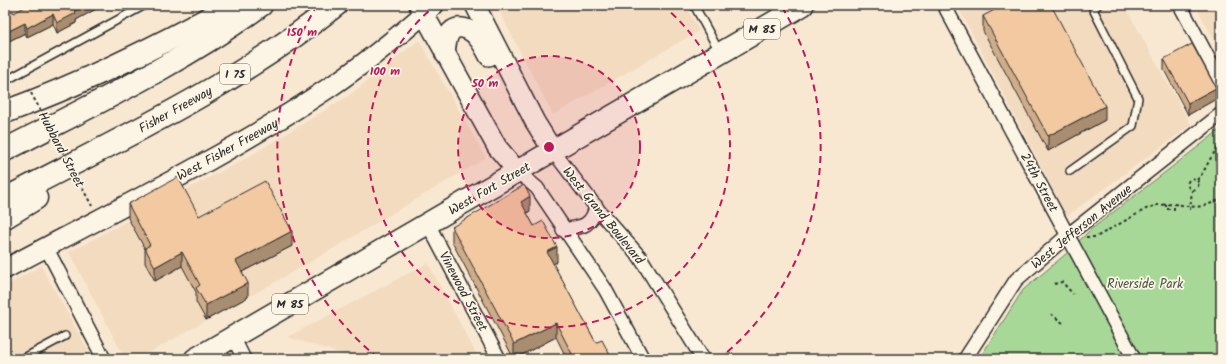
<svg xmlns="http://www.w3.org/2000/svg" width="1226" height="364" font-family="Kalam,sans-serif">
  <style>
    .built { fill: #f3dbc0 }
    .green { fill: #a7d898; stroke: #698262 }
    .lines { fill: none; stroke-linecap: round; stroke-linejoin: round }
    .lane-casing { stroke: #2b2b2b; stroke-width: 10 }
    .street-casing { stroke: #2b2b2b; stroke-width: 16 }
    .secondary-casing { stroke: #2b2b2b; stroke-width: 22 }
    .primary-casing { stroke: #2b2b2b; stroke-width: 24 }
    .highway-casing { stroke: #2b2b2b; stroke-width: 25 }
    .path { stroke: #2b2b2b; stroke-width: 2; stroke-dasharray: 3 3; stroke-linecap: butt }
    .lane { stroke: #fcf5e5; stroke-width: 7 }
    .street { stroke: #fcf5e5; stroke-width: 13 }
    .secondary { stroke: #fcf5e5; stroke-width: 19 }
    .primary { stroke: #fcf5e5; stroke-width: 21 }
    .highway { stroke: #fcf5e5; stroke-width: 22 }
    .path-bridge { stroke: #2b2b2b; stroke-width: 2; stroke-dasharray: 3 3; stroke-linecap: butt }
    .wall { fill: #d0ad8a; stroke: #2b2b2b }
    .shaded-wall { fill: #a98d71; stroke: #2b2b2b }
    .building { fill: #f2c9a1; stroke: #2b2b2b }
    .ring { fill: none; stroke: #c2185b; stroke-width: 2; stroke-dasharray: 7 5 }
    .labels { text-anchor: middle; stroke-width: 3.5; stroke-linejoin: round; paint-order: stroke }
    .shield { fill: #fcf5e5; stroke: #6a6863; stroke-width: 1 }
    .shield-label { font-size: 12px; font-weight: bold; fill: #2b2b2b }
    .street-label { font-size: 13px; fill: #2b2b2b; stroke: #fcf5e5 }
    .park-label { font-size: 13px; fill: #4a5646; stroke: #fcf5e5 }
    .centre { fill: #c2185b; stroke: #fcf5e5; stroke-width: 2 }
    .ring-label { font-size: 12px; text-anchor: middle; font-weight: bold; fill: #c2185b; stroke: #fcf5e5; stroke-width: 3.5; stroke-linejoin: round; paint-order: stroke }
  </style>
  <rect width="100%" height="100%" fill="#f9e8d1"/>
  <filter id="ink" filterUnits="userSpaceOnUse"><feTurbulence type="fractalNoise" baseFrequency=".025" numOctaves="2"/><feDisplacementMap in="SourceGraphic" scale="8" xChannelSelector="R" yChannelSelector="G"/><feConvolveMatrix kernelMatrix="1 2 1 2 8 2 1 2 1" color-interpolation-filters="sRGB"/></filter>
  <g filter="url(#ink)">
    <g class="built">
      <polygon points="496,5 685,5 699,31 553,115"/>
      <polygon points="957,5 1135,5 1127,10 1191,125 1067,216"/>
      <polygon points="1195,5 1221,5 1221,53"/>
      <polygon points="419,40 486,158 309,263 138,359 125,359 69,252 250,156 348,96"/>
      <polygon points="428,263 479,359 345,359 342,354 287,337"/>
      <polygon points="41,266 93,359 5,359 5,286"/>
    </g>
    <polygon class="green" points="1221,129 1221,359 979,359 1023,290 1067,253 1089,231"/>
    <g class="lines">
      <g class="lane-casing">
        <g id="lane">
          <polyline points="694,5 719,51"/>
          <polyline points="5,81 145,5"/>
          <polyline points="1070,171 1133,126 1138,98 1093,9 1098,5"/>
          <polyline points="22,359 65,336"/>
        </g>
      </g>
      <g class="street-casing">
        <g id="street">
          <polyline points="944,5 1134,359"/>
          <polyline points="1180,5 1221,82"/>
          <polyline points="553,151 599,211 640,257 703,359"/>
          <polyline points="517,171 537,188 605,289 643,359"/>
          <polyline points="428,224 499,359"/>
          <path d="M563,230C581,227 592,227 596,206"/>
          <polyline points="46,247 104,359"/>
          <polyline points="233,337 244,359"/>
          <polyline points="965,359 1016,280 1068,235 1221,114"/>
        </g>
      </g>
      <g class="secondary-casing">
        <g id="secondary">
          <polyline points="419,5 497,147 517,171"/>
          <polyline points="475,5 535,122 553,151"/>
          <path d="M445,54C446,47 446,39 450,33C457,23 471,29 477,37C482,42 485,49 489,56"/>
          <path d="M5,269C113,211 225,157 327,89C365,64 400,35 434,5"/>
        </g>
      </g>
      <g class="primary-casing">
        <polyline id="primary" points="195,359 803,5"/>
      </g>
      <g class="highway-casing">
        <g id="highway">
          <path d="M5,112C84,83 159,46 233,5"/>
          <path d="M5,150C92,105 182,63 261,5"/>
          <path d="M5,199C118,140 236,85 336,5"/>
          <polyline points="5,217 36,198"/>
        </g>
      </g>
      <g class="path">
        <polyline points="1216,150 1221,156"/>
        <circle cx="1193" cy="184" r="5.5"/>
        <path d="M1197,180C1207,170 1209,155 1221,146"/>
        <polyline points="1166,204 1166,209 1174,209 1174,204"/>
        <polyline points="1190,210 1192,190"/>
        <polyline points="1086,237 1096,237 1146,209 1157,205 1174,204 1196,207 1207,205 1221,199"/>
        <polyline points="1054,284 1062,282 1073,294"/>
        <polyline points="1051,314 1063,323"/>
        <polyline points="1002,357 1006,359"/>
      </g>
      <use href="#lane" class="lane"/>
      <use href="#street" class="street"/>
      <use href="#secondary" class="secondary"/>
      <use href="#primary" class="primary"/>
      <use href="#highway" class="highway"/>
      <polyline class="path-bridge" points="31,93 92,206"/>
    </g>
    <g class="wall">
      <polygon points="96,5 96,9 76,20 76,23 57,33 53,24 27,37 25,33 5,43 5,15 14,13"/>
      <polygon points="983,16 1105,120 1048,151 983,31"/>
      <polygon points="1164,59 1216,99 1188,115 1164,70"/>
      <polygon points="1221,167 1221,175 1219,172 1219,168"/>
      <polygon points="128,204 199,216 292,246 242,272 248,297 206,320 196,302 196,292 182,266 155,281 145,263 145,249 128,218"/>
      <polygon points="530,211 527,213 534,226 557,262 553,264 595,341 566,357 556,337 514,359 452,242 452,227"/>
    </g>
    <g class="shaded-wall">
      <polygon points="85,5 96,5 96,9 76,20 76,23 57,33 57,23 74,11"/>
      <polygon points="53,14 53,24 27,37 27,28"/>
      <polygon points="25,23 25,33 5,43 5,33"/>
      <polygon points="1216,88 1216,99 1188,115 1188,103"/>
      <polygon points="1105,106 1105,120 1048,151 1048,136"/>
      <polygon points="530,196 530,211 521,216 521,202"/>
      <polygon points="292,231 292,246 236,275 236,261"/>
      <polygon points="557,247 557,262 547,267 547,252"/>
      <polygon points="182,252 182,266 155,281 155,267"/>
      <polygon points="248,283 248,297 206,320 206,305"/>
      <polygon points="556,323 556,337 514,359 514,344"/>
    </g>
    <g class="building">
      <polygon points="28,5 85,5 74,11 76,13 57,23 53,14 27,28 25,23 5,33 5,15 13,11 14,13"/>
      <polygon points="1004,5 1051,5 1105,106 1048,136 983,16"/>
      <polygon points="1192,44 1216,88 1188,103 1164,59"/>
      <polygon points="178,177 199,216 265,181 292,231 236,261 248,283 206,305 196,288 200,285 182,252 155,267 145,248 150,245 128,204"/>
      <polygon points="524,185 530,196 521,202 534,226 543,221 557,247 547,252 595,341 597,342 602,340 612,359 562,359 572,354 556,323 514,344 452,227"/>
    </g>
  </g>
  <circle cx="549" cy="147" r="91" fill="#c2185b" fill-opacity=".12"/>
  <g class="ring">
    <circle cx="549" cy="147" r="91"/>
    <path d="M662 5A181 181 0 1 1 436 5"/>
    <path d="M378 358A272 272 0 0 1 316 7M782 7A272 272 0 0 1 720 358"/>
  </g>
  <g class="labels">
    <g class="shield">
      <rect x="744" y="19" width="36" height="20" rx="3"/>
      <rect x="220" y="64" width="30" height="20" rx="3"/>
      <rect x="272" y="294" width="36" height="20" rx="3"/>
    </g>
    <g class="shield-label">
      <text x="762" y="33">M 85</text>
      <text x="235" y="78">I 75</text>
      <text x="290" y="308">M 85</text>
    </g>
    <g class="street-label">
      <text transform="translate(175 109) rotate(-29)" y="5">Fisher Freeway</text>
      <text transform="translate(62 149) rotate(62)" y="5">Hubbard Street</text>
      <text transform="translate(227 149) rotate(-29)" y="5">West Fisher Freeway</text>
      <text transform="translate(1040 182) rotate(62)" y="5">24th Street</text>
      <text transform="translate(489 188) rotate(-30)" y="5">West Fort Street</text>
      <text transform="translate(604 215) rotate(51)" y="5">West Grand Boulevard</text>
      <text transform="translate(1081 226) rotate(-39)" y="5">West Jefferson Avenue</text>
      <text transform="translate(464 291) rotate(62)" y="5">Vinewood Street</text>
    </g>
    <g class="park-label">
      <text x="1145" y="288">Riverside Park</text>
    </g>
  </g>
  <circle cx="549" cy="147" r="6" class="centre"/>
  <g class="ring-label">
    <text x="302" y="36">150 m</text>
    <text x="385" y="75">100 m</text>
    <text x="485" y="87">50 m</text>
  </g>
  <rect width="1226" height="364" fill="none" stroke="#fcf5e5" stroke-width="20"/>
  <rect x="10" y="10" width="1206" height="344" fill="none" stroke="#2b2b2b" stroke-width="1.5" filter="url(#ink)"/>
</svg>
